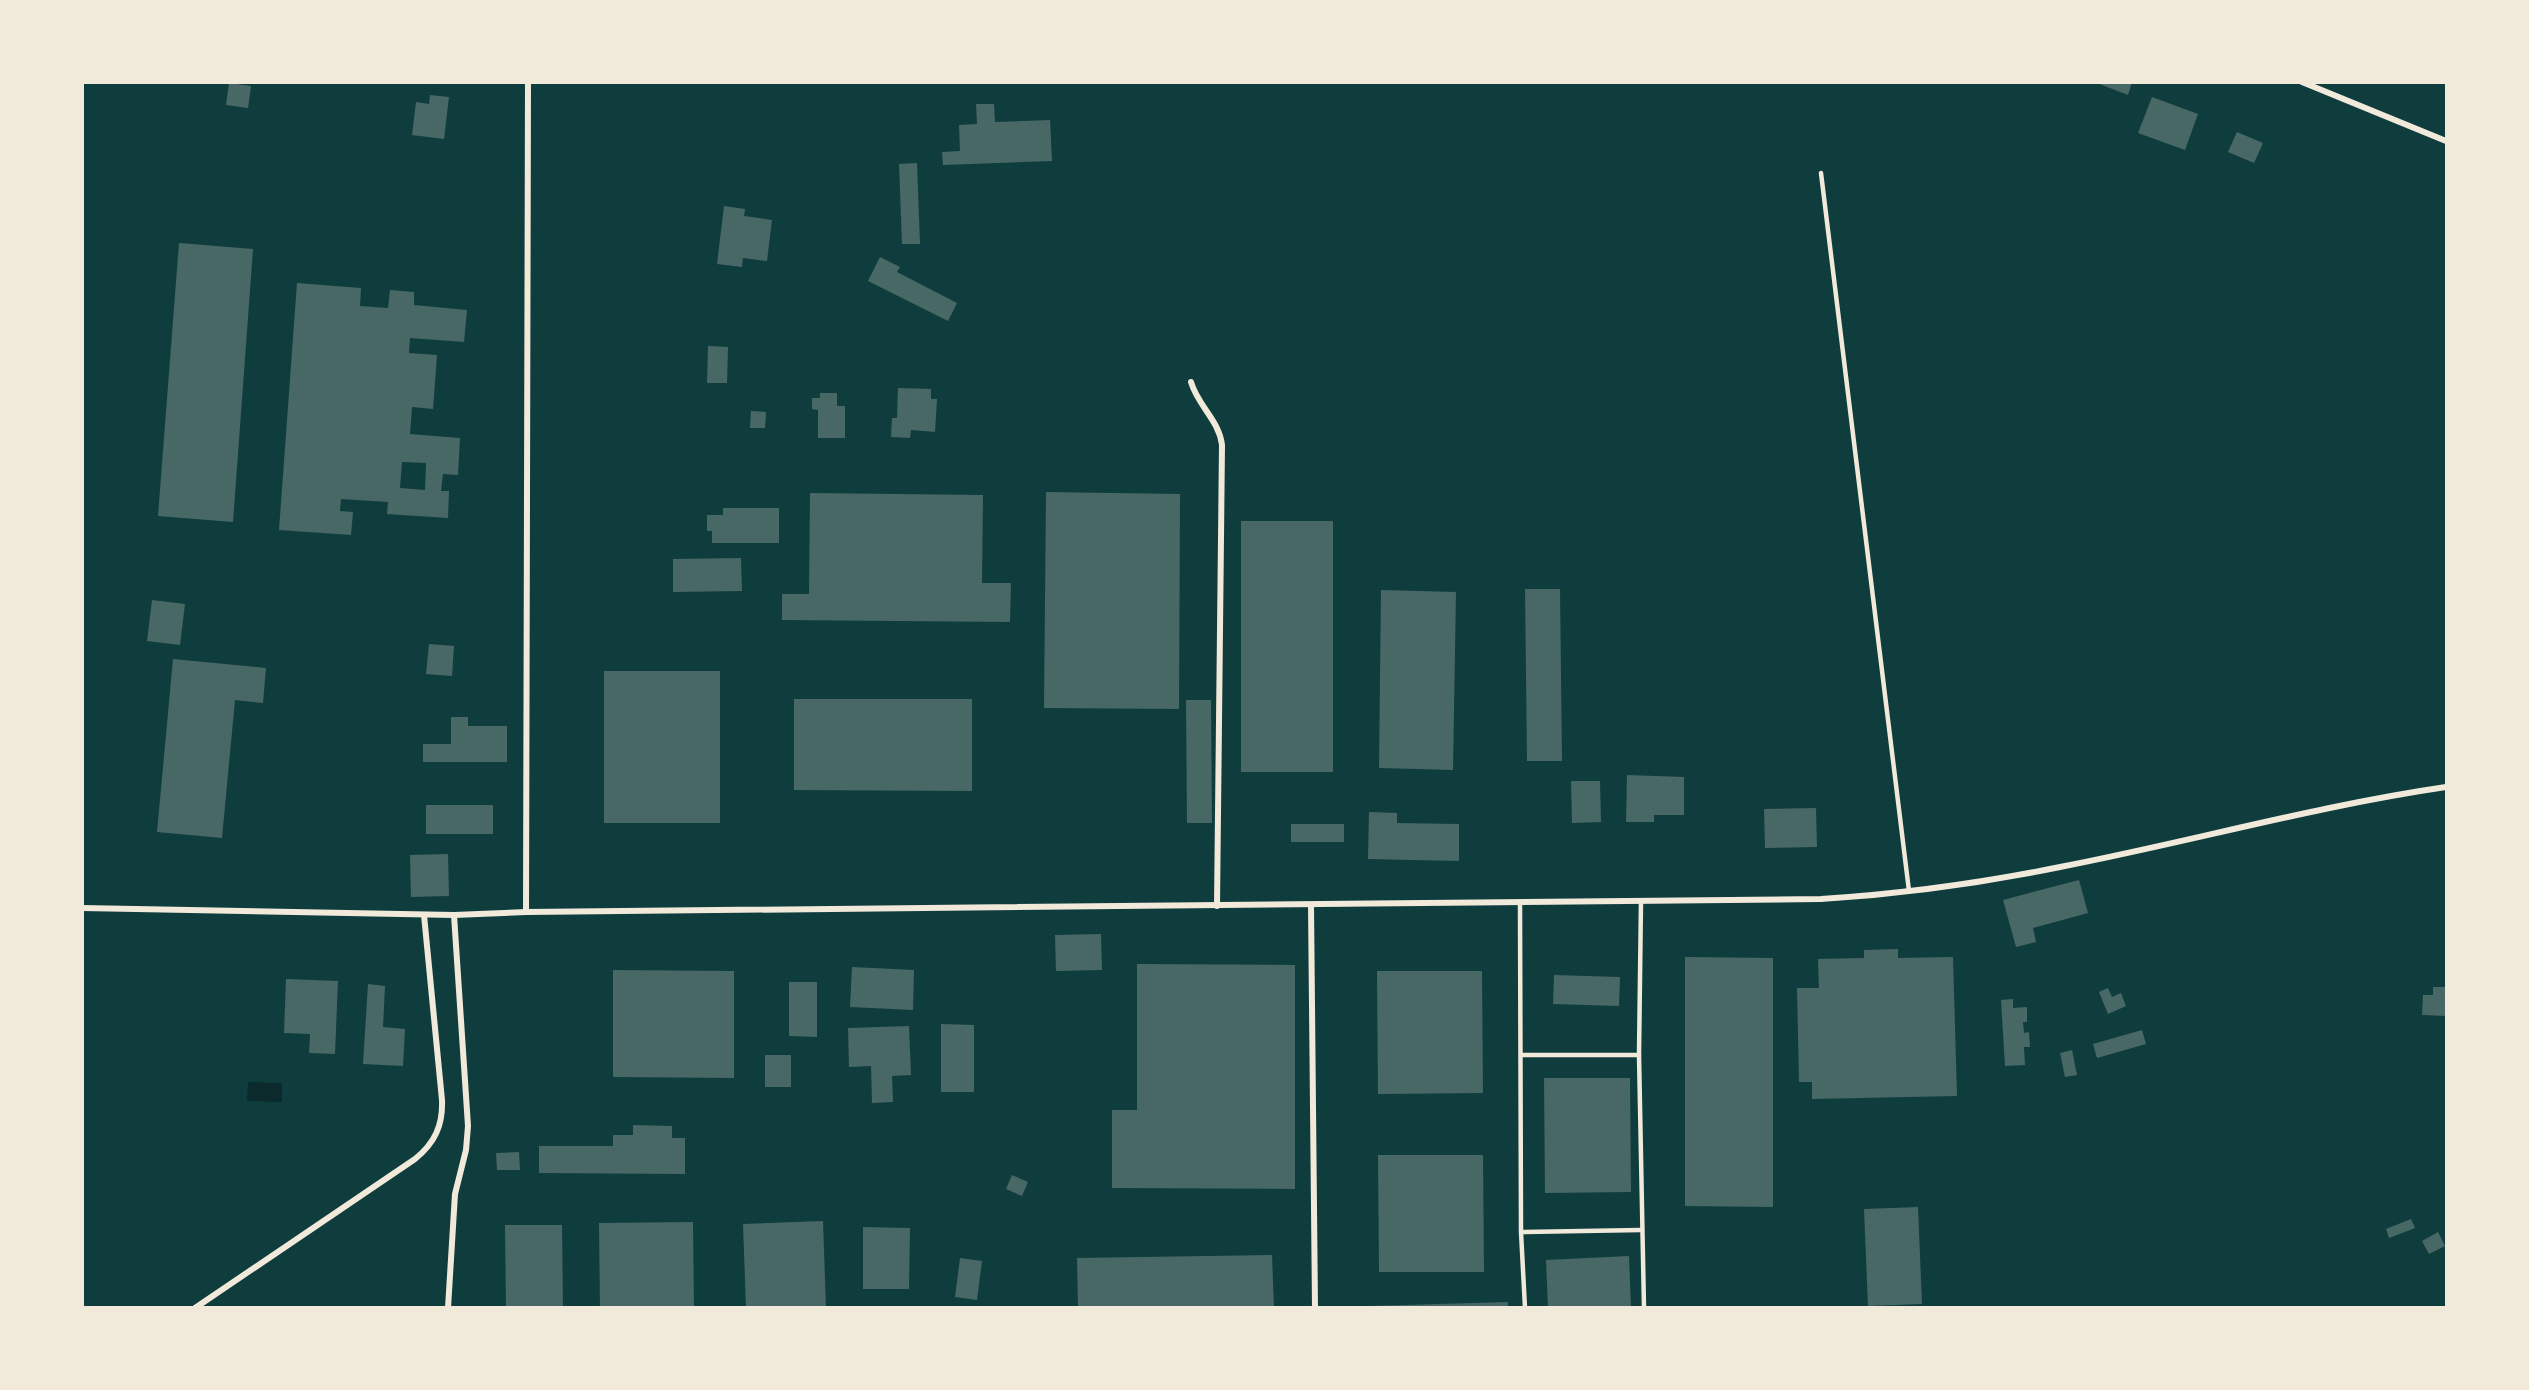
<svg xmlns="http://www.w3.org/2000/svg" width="2529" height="1390" font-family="'Nunito Sans',sans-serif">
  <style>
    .water { fill: #0a2a2b }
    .building { fill: #486865; fill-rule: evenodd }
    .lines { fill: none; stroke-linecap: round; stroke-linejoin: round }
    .service { stroke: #f1e9da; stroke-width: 4.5 }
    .minor { stroke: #f1e9da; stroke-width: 6 }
  </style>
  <rect width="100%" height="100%" fill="#0f3d3e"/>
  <polygon class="water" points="248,1082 282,1083 282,1102 247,1101"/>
  <g class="building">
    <polygon points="2094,82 2132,82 2128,95"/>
    <polygon points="229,83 251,86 248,108 226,105"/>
    <polygon points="430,95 449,97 444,139 412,135 416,102 429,104"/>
    <polygon points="2152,97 2198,114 2185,150 2138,133"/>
    <polygon points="976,104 994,104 995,122 1050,120 1052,161 943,165 942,152 960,151 959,125 977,124"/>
    <polygon points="2237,132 2263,143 2254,163 2228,152"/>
    <polygon points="917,163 920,244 902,244 899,164"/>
    <polygon points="724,206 745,209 744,216 772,220 767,261 743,258 742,267 717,264"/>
    <polygon points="179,243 253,249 233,522 158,516"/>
    <polygon points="880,257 900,267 897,272 957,303 948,321 868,281"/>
    <path d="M297,283L361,288L360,306L388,308L390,290L414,292V305L467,310L464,342L410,338L409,353L437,355L433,409L412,407L410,434L460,438L458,475L443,474L441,491H449L448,518L387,514L388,502L341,499L340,511L353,512L351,535L279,530ZM402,462L426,463L425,490L400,488Z"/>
    <polygon points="708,346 728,347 727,383 707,383"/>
    <polygon points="898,388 931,389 931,399 937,399 935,432 911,430 910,438 891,437 892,418 897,418"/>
    <polygon points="820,393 837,393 837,406 845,406 845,438 818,438 818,410 812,409 812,398 820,398"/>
    <polygon points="751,411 766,412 765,428 750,428"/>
    <polygon points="1046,492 1180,494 1179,709 1044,708"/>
    <polygon points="810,493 983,495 982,583 1011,583 1010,622 782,620 782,594 809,594"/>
    <polygon points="723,508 779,508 779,543 712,543 712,531 707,531 707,515 723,515"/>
    <rect x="1241" y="521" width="92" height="251"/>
    <polygon points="741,558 742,591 673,592 673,559"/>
    <polygon points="1525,589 1560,589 1562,761 1527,761"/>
    <polygon points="1381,590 1456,592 1453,770 1379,768"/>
    <polygon points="152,600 185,604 180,645 147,641"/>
    <polygon points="429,644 454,646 452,676 426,674"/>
    <polygon points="173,659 266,668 263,703 235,700 222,838 157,832"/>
    <rect x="604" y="671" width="116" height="152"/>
    <polygon points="794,699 972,699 972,791 794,790"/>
    <polygon points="1186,700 1211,700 1212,823 1187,823"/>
    <polygon points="451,717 468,717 468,726 507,726 507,762 423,762 423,744 451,744"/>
    <polygon points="1627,775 1684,777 1684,815 1654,815 1654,822 1626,822"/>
    <polygon points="1571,781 1600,781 1601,822 1572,823"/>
    <rect x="426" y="805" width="67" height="29"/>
    <polygon points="1816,808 1817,847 1765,848 1764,809"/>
    <polygon points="1369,812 1397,813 1397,823 1459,824 1459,861 1368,859"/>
    <rect x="1291" y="824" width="53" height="18"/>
    <polygon points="448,854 449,896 411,897 410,855"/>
    <polygon points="2079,880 2088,913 2033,928 2036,942 2016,947 2003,900"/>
    <polygon points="1101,934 1102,970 1056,971 1055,935"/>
    <polygon points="1898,949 1898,958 1953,957 1957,1096 1812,1099 1812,1082 1799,1082 1797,988 1819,988 1818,959 1864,958 1864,950"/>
    <polygon points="1685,957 1773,958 1773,1207 1685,1206"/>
    <polygon points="1137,964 1295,965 1295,1189 1112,1188 1112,1110 1137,1110"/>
    <polygon points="852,967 914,970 913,1010 850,1007"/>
    <polygon points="613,970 734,971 734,1078 613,1077"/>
    <polygon points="1377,971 1482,971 1483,1093 1378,1094"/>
    <polygon points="1554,975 1620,977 1619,1006 1553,1004"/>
    <polygon points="286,979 338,981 335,1054 309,1053 310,1034 284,1033"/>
    <polygon points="789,982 817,982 817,1037 789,1036"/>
    <polygon points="368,984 385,986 383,1027 405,1029 403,1066 363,1064"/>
    <polygon points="2433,987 2446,987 2446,1016 2422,1015 2423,995 2433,995"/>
    <polygon points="2108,988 2112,997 2121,993 2126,1006 2108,1014 2099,992"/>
    <polygon points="2013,999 2013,1008 2027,1007 2027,1022 2023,1022 2024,1033 2029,1032 2030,1047 2024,1047 2025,1065 2005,1066 2001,1000"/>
    <polygon points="941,1024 974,1025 974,1092 941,1092"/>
    <polygon points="909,1026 911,1075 892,1076 893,1102 872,1103 871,1066 849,1067 848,1028"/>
    <polygon points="2142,1030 2146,1044 2097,1058 2093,1044"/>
    <polygon points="2072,1050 2077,1075 2065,1077 2060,1053"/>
    <rect x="765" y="1055" width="26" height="32"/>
    <polygon points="1544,1078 1630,1078 1631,1192 1545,1193"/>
    <polygon points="633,1125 672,1126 672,1138 685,1138 685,1174 539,1173 539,1146 613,1146 613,1135 633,1135"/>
    <polygon points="519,1152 520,1170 497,1170 496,1153"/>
    <polygon points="1378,1155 1483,1155 1484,1272 1379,1272"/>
    <polygon points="1012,1175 1028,1182 1022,1196 1006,1189"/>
    <polygon points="1918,1207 1922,1304 1868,1306 1864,1209"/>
    <polygon points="2411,1219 2415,1228 2389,1238 2386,1229"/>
    <polygon points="823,1221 826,1308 746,1308 743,1224"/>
    <polygon points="693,1222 694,1308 600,1308 599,1223"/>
    <polygon points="505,1225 562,1225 563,1308 506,1308"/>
    <polygon points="863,1227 910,1228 909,1289 863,1289"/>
    <polygon points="2438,1232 2445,1246 2429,1254 2422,1241"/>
    <polygon points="1272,1255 1274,1308 1078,1308 1077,1258"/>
    <polygon points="1629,1256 1631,1308 1548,1308 1546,1260"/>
    <polygon points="960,1258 982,1261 977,1300 955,1297"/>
    <polygon points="1508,1302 1508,1308 1369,1308 1369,1306"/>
  </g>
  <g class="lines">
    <g class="service">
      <polyline points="1821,173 1909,891"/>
      <polyline points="1641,901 1639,1055 1644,1308"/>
      <polyline points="1520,904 1521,1232 1525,1308"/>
      <polyline points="1521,1055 1639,1055"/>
      <polyline points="1521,1232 1641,1230"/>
    </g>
    <g class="minor">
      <polyline points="2302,82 2446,141"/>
      <path d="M1191,382C1198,406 1219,420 1222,445L1217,906"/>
      <polyline points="1311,905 1315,1308"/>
      <path d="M82,908L454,915L526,912L1821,899C1901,894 1981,883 2060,867C2189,842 2316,806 2446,787"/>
      <polyline points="526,912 528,82"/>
      <path d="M195,1308L415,1159C435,1143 443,1125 442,1100L424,915"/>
      <polyline points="448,1308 455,1194 466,1150 468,1126 454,915"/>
    </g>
  </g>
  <rect width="2529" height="1390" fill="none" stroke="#f1e9da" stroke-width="168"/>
</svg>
